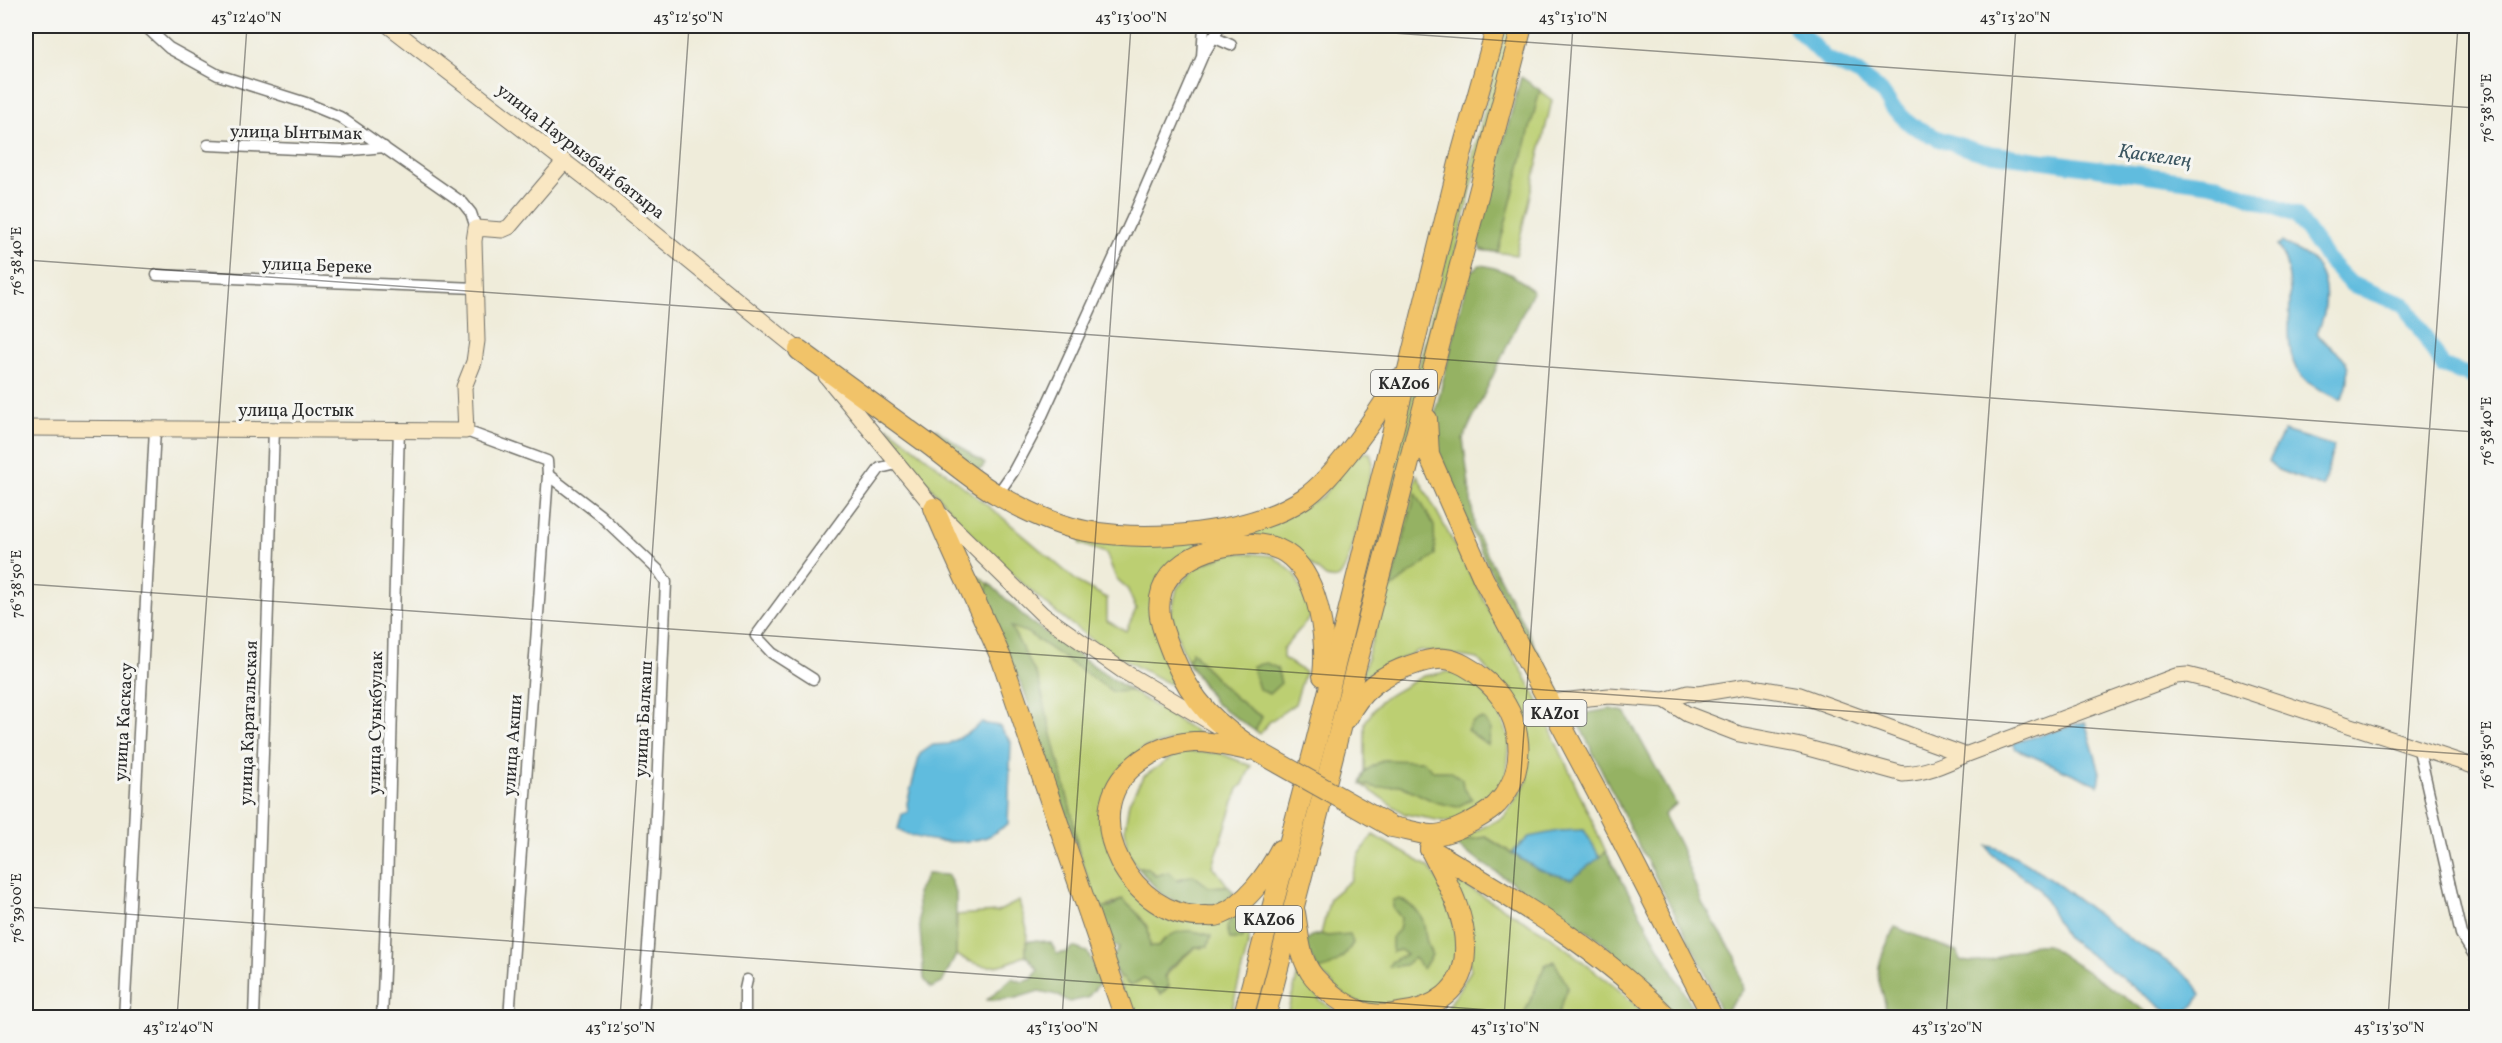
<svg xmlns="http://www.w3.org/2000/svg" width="2502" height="1043" font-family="Vollkorn,serif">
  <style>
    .green { fill: #bccf72; stroke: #747d4e; stroke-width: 1.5 }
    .forest { fill: #95b264; stroke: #606e48; stroke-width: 1.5 }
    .water { fill: #61bcde; stroke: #467484; stroke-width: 1.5 }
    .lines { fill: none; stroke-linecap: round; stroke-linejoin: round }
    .river { stroke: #61bcde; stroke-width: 16 }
    .street-casing { stroke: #706f68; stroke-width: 13 }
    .secondary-casing { stroke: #706f68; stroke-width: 17 }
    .highway-casing { stroke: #706f68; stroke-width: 22 }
    .street { stroke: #fff; stroke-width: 10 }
    .secondary { stroke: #f9e7c3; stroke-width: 15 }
    .highway { stroke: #f1c369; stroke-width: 20 }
    .highway-bridge-casing { stroke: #706f68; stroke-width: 22; stroke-linecap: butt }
    .highway-bridge { stroke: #f1c369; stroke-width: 20 }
    .ticks { fill: none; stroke: #2b2b2b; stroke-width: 1.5; stroke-opacity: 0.45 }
    .labels { text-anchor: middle; stroke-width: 6; stroke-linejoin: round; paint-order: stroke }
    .shield { fill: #f6f6f2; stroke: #686867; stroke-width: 1.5 }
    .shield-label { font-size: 16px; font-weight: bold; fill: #2b2b2b }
    .street-label { font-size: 18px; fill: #2b2b2b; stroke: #f6f6f2 }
    .water-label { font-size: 20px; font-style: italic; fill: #3b5661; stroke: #f6f6f2 }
    .neatline { fill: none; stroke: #2b2b2b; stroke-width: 2 }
    .ticks-label { font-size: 15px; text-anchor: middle; fill: #2b2b2b }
  </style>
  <rect width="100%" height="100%" fill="#f6f6f2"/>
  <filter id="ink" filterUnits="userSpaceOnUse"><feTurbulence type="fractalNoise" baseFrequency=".0167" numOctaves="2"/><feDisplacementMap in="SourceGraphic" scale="12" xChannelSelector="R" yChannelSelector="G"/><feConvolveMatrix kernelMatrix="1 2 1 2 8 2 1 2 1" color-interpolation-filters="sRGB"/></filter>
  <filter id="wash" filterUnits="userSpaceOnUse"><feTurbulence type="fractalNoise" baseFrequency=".008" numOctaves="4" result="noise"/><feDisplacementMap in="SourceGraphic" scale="24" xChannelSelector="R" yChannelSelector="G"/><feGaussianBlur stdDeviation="1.35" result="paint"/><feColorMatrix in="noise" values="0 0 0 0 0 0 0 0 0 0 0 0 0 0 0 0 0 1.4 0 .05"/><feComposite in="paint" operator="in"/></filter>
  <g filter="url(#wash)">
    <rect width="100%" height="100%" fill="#efecda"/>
    <g class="green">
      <polygon points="1506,26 1513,26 1259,1017 1252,1018"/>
      <polygon points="1521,77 1552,100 1516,255 1481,250 1477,240"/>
      <path d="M887,426L1002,517L1079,583L1107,598V621L1126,631L1136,609L1127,588L1116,578L1106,553L1080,544L1079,537L1265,526L1322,497L1342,470L1357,456L1365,452L1370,453L1373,463C1368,484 1352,565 1339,577C1335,580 1330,578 1326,577L1291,547L1265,539L1161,579L1183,691C1154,675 1122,661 1095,642C1017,586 938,507 887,426Z"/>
      <polygon points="1417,475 1533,691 1606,852 1600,857 1584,830 1529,837 1512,853 1486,837 1451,843 1504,817 1528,780 1509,695 1478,659 1420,650 1362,677"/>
      <polygon points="1234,552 1273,556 1295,574 1312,615 1283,649 1283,658 1305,672 1295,704 1269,722 1260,734 1215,703 1190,666 1180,644 1171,614 1177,588 1196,567"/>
      <path d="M976,575C997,588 1012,608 1031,623C1085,663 1142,698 1200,734L1143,748L1105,811L1132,890L1230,919L1242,939L1250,923L1249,942L1230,1017H1130L1116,972L1144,978L1161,994C1167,964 1176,967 1195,947L1203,948L1165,938L1158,947L1150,948L1148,927L1137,913L1122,899L1099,911L1023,688L982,604L976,582Z"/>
      <polygon points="1454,671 1469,676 1496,706 1510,739 1506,780 1483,805 1453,823 1405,814 1361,784 1365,771 1365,722 1381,700 1423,676"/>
      <path d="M1181,751L1220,753L1251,766L1243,784L1238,789L1213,866L1228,886L1209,887L1193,875C1177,881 1161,882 1148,868L1137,867L1127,852L1125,827L1129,802L1143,777Z"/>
      <polygon points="1373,835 1429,867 1448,894 1458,946 1451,981 1417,1005 1387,1010 1348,999 1318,970 1311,936 1321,934 1330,898 1351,880 1359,855"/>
      <polygon points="1450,877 1549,935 1619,990 1649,1017 1421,1018 1447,1009 1471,970"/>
      <path d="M1019,901L1027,929L1026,955C997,970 984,970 956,955L957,915L997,912Z"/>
      <polygon points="1299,969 1320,1000 1343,1017 1286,1018"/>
    </g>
    <g class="forest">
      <polygon points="1521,77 1540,90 1498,252 1481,250 1477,240"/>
      <path d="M1480,265C1502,268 1517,276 1533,291L1463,439L1475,531L1558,690L1544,682L1436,458L1434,418L1469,272Z"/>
      <polygon points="923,428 936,429 985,464 981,469 977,470 921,430"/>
      <polygon points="1416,493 1434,526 1435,555 1390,589"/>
      <polygon points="989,583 1029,621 1130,691 1113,692 1026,632 1011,627 1038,678 1072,815 1079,854 1023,688 982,604"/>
      <path d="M1192,651C1212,677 1233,699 1262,717L1255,731L1215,703L1188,661Z"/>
      <polygon points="1266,663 1277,668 1281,683 1269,694 1259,689 1252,666"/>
      <polygon points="1610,709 1625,712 1676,804 1664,815 1680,846 1702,903 1736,957 1743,990 1722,1016 1703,967 1637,842 1577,720 1582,714"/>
      <polygon points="1480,719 1485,720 1491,730 1488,745 1467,730 1473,722"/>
      <polygon points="1383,760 1423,761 1434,771 1450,771 1462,779 1463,787 1472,799 1457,807 1435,802 1400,785 1378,788 1361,784 1365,771"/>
      <polygon points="1486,837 1537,869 1571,879 1606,852 1698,1017 1677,1017 1599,939 1451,843"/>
      <polygon points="1137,867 1148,868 1155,876 1168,872 1178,880 1193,875 1209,887 1228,886 1234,893 1224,904 1204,907 1184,905 1162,895"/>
      <polygon points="927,874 948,875 956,893 956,955 942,983 931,988 924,979 917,893"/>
      <path d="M1122,899L1137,913L1148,928L1150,947H1158C1172,928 1190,928 1211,936L1208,946L1195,947L1169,968L1165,976L1169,986L1161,994L1144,978L1130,986L1116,972L1111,959L1119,948L1104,941L1099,911L1103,907H1111Z"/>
      <path d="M1400,899C1436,919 1417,927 1432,955L1423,969L1414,958L1405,965L1389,967L1391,962L1406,954L1400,950L1392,952V937L1399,930L1401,918L1393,908V900Z"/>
      <polygon points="1245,911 1250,923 1242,939 1230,939 1227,927 1233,914"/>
      <path d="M1895,927L1957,952L1960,960C1983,968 2006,953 2028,946C2034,944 2041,945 2047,945L2144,1010L2151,1017H1886C1887,1003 1882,994 1879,981C1875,963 1888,943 1895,927Z"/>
      <path d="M1321,934L1327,936L1350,934L1353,943C1344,958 1335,967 1318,970L1304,944L1311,936Z"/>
      <polygon points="1037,940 1051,943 1057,954 1067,952 1073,947 1087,952 1099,973 1099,984 1087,998 1069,1002 1057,995 1039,991 1013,999 987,1000 1012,978 1023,982 1032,979 1038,970 1026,955 1026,942"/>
      <polygon points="1554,961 1568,987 1557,1017 1523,1017 1545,965"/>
    </g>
    <g class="water">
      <path d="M2282,242C2291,249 2302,251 2310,259C2331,278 2328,311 2317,333C2328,351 2350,351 2348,376C2348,385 2346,392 2342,399H2339C2329,394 2305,384 2300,375C2275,341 2305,284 2277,245Z"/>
      <polygon points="2284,431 2334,446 2323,487 2278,470 2268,461"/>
      <polygon points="2085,722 2100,772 2098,785 2016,749 2013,743"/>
      <path d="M981,723L999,726L1011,742L1008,824C1001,828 994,834 987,837C964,845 918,843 898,829L902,814L908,812L907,803L920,754L933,745L948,744L970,732Z"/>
      <polygon points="1584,830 1600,857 1571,879 1537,869 1512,853 1529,837 1559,831"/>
      <path d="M1987,846C2019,848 2097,916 2126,936C2145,949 2167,959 2184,974C2192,980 2198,986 2201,995C2191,1011 2183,1020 2165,1010L2065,936L2039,889L1992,854Z"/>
    </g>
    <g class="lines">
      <polyline class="river" points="1794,26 1827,59 1856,72 1881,91 1892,107 1911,125 1939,139 1980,152 2220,185 2296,215 2327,259 2351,284 2405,305 2443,366 2476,378"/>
    </g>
  </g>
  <g filter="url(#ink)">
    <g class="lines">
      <g class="street-casing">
        <g id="street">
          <polyline points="145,26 169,48 218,75 306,103 340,117 463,203 471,213 476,228"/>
          <polyline points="1213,37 1231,45"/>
          <polyline points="1205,52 1220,26"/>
          <polyline points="208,145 342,151 384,147"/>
          <polyline points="157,275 476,288"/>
          <polyline points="466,431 547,461 548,475 509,1018"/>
          <polyline points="548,475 600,515 659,571 666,582 654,859 643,1018"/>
          <polyline points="997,495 1013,472 1035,431 1135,212 1202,57 1204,26"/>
          <polyline points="813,679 772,653 756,636 880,468 897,464"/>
          <polyline points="2419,750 2461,934 2476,958"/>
          <polyline points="124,1018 155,429"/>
          <polyline points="254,1018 274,429"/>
          <path d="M382,1018C391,821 393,625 399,429"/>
          <polyline points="745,1018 745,989 747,980"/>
        </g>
      </g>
      <g class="secondary-casing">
        <g id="secondary">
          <polyline points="389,26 609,196 807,357"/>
          <polyline points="826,376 934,508 1043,615 1123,671 1215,725"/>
          <polyline points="26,428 466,431 464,387 474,362 477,341 474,241 476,228 502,230 509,227 564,162"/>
          <path d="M1665,700L1687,714L1739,734L1797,745L1903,774C1926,773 1945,764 1965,755L2176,676L2187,675L2227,685L2476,767"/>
          <polyline points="1550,702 1609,696 1665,700 1688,693 1698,694 1747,686 1800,695 1965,755"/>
        </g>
      </g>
      <g class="highway-casing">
        <g id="highway">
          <path d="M799,350C842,381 885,413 928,444C951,461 973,481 998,495C1024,510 1056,526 1086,531C1149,542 1248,535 1303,499C1335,478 1379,412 1399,379"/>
          <polyline points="1427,419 1429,455 1483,578 1606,809 1713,1018"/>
          <path d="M934,508C955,559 980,609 1002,660L1125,1018"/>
          <path d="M1348,717C1359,691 1384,674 1409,666C1420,662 1433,658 1445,659C1457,660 1472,669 1481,677C1521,707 1533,766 1497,804C1490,812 1480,817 1471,822C1460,828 1445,835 1432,835C1419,834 1405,829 1392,827"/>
          <path d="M1248,750C1230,747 1212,741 1194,742C1173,743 1151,751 1135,765C1072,815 1134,921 1205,916C1209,916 1215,917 1219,915C1245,906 1268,874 1280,850"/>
          <path d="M1259,752C1217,726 1192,702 1173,656C1165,635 1154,614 1162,590C1176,548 1259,529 1291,557C1320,582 1327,641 1323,676"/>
          <path d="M1430,849C1513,899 1600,948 1668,1018"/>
          <path d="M1295,913C1299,935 1299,959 1314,977C1327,992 1345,1005 1362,1012C1374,1016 1387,1015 1399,1013C1434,1009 1464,991 1465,952C1467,916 1446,880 1430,849"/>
          <polyline points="1243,1018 1316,742 1461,155 1497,26"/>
          <polyline points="1265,1018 1522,26"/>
        </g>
      </g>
      <use href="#street" class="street"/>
      <use href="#secondary" class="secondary"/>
      <use href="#highway" class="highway"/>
      <g class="highway-bridge-casing">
        <polyline id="highway-bridge" points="1259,752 1392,827"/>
      </g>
      <use href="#highway-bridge" class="highway-bridge"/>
    </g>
  </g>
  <path class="ticks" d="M1292,26L2476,108M26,260L2476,432M26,584L2476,755M26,907L1603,1018M177,1018L247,26M620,1018L689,26M1062,1018L1131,26M1504,1018L1573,26M1946,1018L2016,26M2388,1018L2458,26"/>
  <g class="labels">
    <g class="shield">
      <rect x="1371" y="370" width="66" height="26" rx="4.5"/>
      <rect x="1523.5" y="700" width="63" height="26" rx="4.5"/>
      <rect x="1236" y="906" width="66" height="26" rx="4.5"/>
    </g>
    <g class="shield-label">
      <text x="1404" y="389">KАZ06</text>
      <text x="1555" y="719">KАZ01</text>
      <text x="1269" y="925">KАZ06</text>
    </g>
    <g class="street-label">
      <text transform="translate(296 132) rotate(1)" y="6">улица Ынтымак</text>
      <text transform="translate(581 151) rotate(38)" y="6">улица Наурызбай батыра</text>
      <text transform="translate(317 265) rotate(2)" y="6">улица Береке</text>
      <text x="296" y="416">улица Достык</text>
      <text transform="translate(643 719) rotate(-87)" y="6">улица Балкаш</text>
      <text transform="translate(123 722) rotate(-87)" y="6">улица Каскасу</text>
      <text transform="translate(248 723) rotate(-88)" y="6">улица Каратальская</text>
      <text transform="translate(375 723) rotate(-89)" y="6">улица Суыкбулак</text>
      <text transform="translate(512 745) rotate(-86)" y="6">улица Акши</text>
    </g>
    <g class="water-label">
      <text transform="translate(2155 155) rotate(8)" y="7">Қаскелең</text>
    </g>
  </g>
  <rect width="2502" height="1043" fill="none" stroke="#f6f6f2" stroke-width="66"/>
  <rect x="33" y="33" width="2436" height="977" class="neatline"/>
  <g class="ticks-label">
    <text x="246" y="22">43°12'40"N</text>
    <text x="688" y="22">43°12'50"N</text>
    <text x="1131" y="22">43°13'00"N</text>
    <text x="1573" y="22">43°13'10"N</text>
    <text x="2015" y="22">43°13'20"N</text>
    <text transform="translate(2486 108) rotate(-90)" y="5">76°38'30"E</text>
    <text transform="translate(16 261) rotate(-90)" y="5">76°38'40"E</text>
    <text transform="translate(2486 431) rotate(-90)" y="5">76°38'40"E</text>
    <text transform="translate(16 584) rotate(-90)" y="5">76°38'50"E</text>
    <text transform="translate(2486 755) rotate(-90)" y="5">76°38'50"E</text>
    <text transform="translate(16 908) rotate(-90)" y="5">76°39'00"E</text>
    <text x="178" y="1032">43°12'40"N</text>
    <text x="620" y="1032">43°12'50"N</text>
    <text x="1062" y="1032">43°13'00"N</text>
    <text x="1505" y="1032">43°13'10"N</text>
    <text x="1947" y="1032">43°13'20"N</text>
    <text x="2389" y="1032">43°13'30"N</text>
  </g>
</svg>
